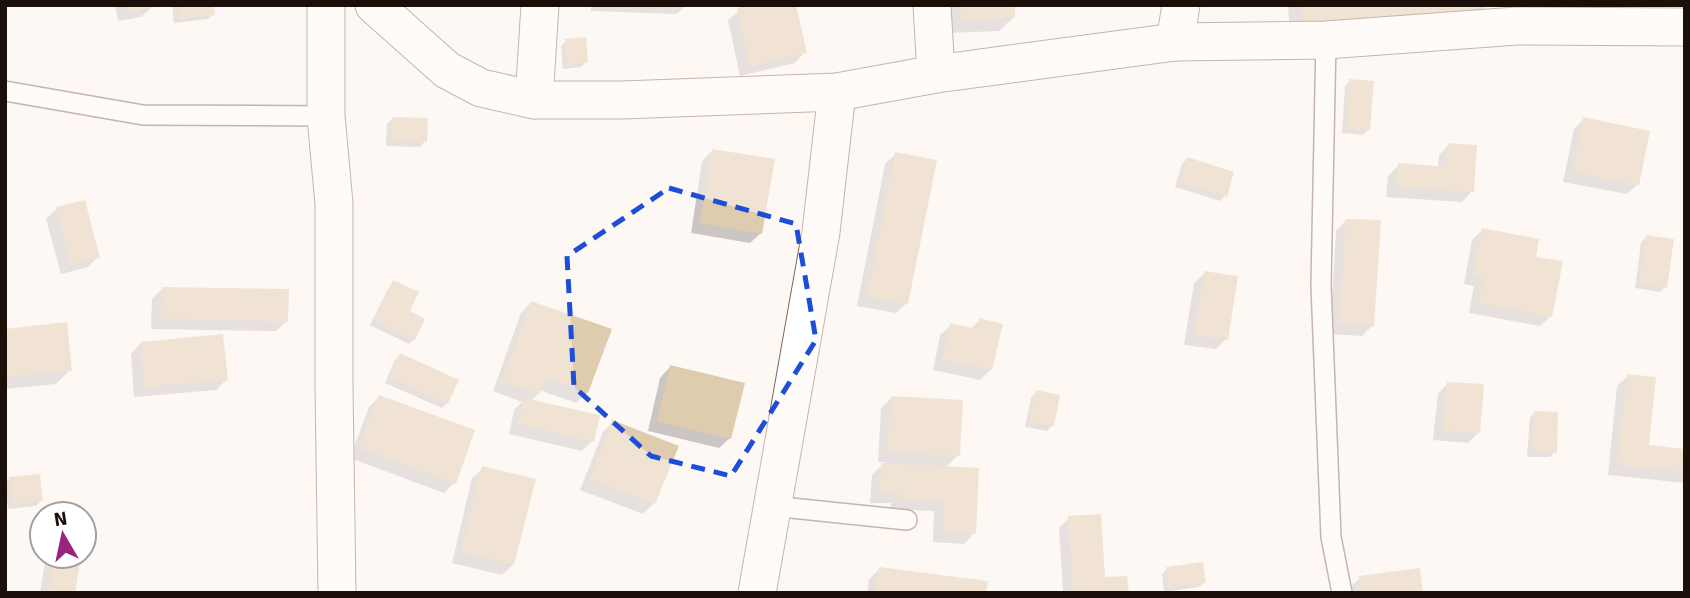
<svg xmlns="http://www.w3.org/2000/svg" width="1690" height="598" font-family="Signika,sans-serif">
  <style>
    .shadow { fill: #0003 }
    .building { fill: #dfcbad }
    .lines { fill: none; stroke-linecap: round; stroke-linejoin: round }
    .lane-casing { stroke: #836554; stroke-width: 22 }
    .street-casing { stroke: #836554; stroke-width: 39 }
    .lane { stroke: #fff; stroke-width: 19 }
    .street { stroke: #fff; stroke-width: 37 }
    .marked { fill: none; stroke: #1d4ed8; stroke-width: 5; stroke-dasharray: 14 9; stroke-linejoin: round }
  </style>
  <rect width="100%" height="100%" fill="#fef8f4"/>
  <g class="shadow">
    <polygon points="115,5 151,5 152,7 141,17 118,21"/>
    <polygon points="172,5 212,5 213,14 208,19 174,23"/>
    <polygon points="591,5 686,5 677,14 591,11"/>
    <polygon points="739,5 794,5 805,52 795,63 740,76 728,20 740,10"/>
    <polygon points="946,5 1013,5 1014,17 999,31 948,33"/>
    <polygon points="1288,5 1484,5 1290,35"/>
    <polygon points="1548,5 1601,5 1591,15 1548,14"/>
    <polygon points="566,41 586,62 581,67 563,69 561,46"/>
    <polygon points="1350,81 1369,129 1363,135 1342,133 1345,86"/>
    <polygon points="392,119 425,141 420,147 386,146 387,124"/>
    <polygon points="1584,119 1638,184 1627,194 1563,182 1574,129"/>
    <polygon points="1449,145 1472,191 1462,202 1386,197 1388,176 1399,165 1438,168 1439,155"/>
    <polygon points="713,150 761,233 750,243 691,233 702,161"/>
    <polygon points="896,154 907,303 896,313 857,306 885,164"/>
    <polygon points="1187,159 1225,196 1220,201 1175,187 1182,164"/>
    <polygon points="57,208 98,257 88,267 61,274 46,219"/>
    <polygon points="1346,220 1373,325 1362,336 1330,334 1336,231"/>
    <polygon points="1482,230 1534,258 1551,316 1540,326 1469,313 1474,286 1464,284 1472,240"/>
    <polygon points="1646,237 1665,287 1660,292 1635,288 1641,243"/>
    <polygon points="1205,273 1226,339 1216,349 1184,345 1194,283"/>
    <polygon points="394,282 407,312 414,339 409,344 370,325 389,287"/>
    <polygon points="163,288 287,321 276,331 151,329 152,299"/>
    <polygon points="531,303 587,393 576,403 539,390 538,394 531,401 592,441 582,451 509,434 514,410 522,402 493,391 521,313"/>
    <polygon points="980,320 990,370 980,380 933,370 940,335 951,325 971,329"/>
    <polygon points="5,330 70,370 56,384 5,389"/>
    <polygon points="141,343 226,380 216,390 134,397 131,354"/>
    <polygon points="400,355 447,403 442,408 385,383 395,360"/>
    <polygon points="670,367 730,438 719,448 648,431 660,378"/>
    <polygon points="1628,376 1647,446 1685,450 1685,483 1608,475 1617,386"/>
    <polygon points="1448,383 1478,433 1468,443 1433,440 1438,394"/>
    <polygon points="1036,392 1052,426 1047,431 1025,427 1031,398"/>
    <polygon points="379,397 454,483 444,493 350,458 369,407"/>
    <polygon points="891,398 958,455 945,468 974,533 964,544 933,542 934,511 890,509 891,503 870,503 872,475 885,462 878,462 881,408"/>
    <polygon points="1535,412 1555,452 1550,457 1527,457 1530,418"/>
    <polygon points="613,422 654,503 643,514 580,490 603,432"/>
    <polygon points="483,468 513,565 502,575 452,563 472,478"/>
    <polygon points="10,478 41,501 36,506 8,509 5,483"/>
    <polygon points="1069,518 1103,579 1127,593 1063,593 1059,528"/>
    <polygon points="46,556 79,556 74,593 40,593"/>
    <polygon points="880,569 984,593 867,593 869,579"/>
    <polygon points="1167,569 1204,582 1199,587 1164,592 1162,574"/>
    <polygon points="1360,578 1421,593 1350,593 1349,588"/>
  </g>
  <g class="building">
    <polygon points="127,5 153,5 153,8 128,12"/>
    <polygon points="177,5 214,5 215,15 179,19"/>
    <polygon points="751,5 796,5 807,53 750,67 737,8"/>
    <polygon points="960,5 1015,5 1015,17 961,20"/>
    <polygon points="1302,5 1486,5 1486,11 1303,22"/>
    <polygon points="586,37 588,63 567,64 565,39"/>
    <polygon points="1349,79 1374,81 1370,130 1346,129"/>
    <polygon points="392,117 428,118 427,142 391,141"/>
    <polygon points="1583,117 1650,131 1639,185 1573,172"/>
    <polygon points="1448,143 1477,145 1474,192 1396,187 1398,163 1447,167"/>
    <polygon points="712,149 775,159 762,234 700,223"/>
    <polygon points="895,152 937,160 908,304 867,296"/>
    <polygon points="1187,157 1234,172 1227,197 1179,182"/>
    <polygon points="85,200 100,258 71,265 56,207"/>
    <polygon points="1346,219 1381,220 1374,326 1339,324"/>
    <polygon points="1482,228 1539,239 1536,257 1563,261 1552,317 1479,303 1483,276 1473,274"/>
    <polygon points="1646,235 1674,239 1667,288 1639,283"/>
    <polygon points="1204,271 1238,276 1228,340 1194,335"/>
    <polygon points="393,280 419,292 410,311 425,319 415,340 374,319"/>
    <polygon points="162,287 289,289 288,322 161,319"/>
    <polygon points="531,301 612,329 588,393 545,378 540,394 502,381"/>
    <polygon points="979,318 1003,324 992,370 942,360 950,323 977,329"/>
    <polygon points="67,322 72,371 5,377 5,329"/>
    <polygon points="223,334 228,380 144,387 141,342"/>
    <polygon points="400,353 459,380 448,404 389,377"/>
    <polygon points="670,365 745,383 731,439 657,421"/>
    <polygon points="1627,374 1656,377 1649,445 1685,449 1685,472 1617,465"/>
    <polygon points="1447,382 1484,384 1480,433 1443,431"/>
    <polygon points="1036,390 1060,395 1054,426 1029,422"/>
    <polygon points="379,395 475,430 456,484 359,448"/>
    <polygon points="891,396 963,400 960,456 887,452"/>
    <polygon points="524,398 600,415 594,442 518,424"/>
    <polygon points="1534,411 1558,412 1557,453 1532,452"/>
    <polygon points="612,420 679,446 655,504 590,479"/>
    <polygon points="881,463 979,468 976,534 942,533 944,501 900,499 900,494 880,493"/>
    <polygon points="482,466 536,479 514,565 461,552"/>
    <polygon points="40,474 43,501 12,504 9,477"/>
    <polygon points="1101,514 1105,577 1127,576 1129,593 1073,593 1068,516"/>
    <polygon points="54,556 81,556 75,593 48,593"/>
    <polygon points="1203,562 1206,583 1168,587 1166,567"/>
    <polygon points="879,567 988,581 986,593 876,593"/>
    <polygon points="1420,568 1423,593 1361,593 1359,576"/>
  </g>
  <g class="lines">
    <g class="lane-casing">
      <g id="lane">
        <polyline points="1326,40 1321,285 1331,537 1342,593"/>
        <polyline points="5,91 143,115 326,116"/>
        <polyline points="772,506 907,520"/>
      </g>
    </g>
    <g class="street-casing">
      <g id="street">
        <polyline points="326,5 326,116 334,204 334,387 337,593"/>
        <polyline points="374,5 447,70 481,88 534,100 622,100 837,92 936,74 1175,42 1326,40 1517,26 1685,27"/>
        <polyline points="932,5 936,74"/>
        <polyline points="1175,42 1181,5"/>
        <polyline points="534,100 540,5"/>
        <polyline points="757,593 821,232 837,92"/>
      </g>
    </g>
    <use href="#lane" class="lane"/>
    <use href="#street" class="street"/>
  </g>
  <path d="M0 0H1690V598H0ZM669,188L796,224L816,340L731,476L651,456L574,387L567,256Z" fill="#fef8f4" fill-opacity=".55" fill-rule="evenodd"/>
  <path class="marked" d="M669,188L796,224L816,340L731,476L651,456L574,387L567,256Z"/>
  <rect width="1690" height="598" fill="none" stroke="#1b1009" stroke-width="14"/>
  <g transform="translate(63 535) rotate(351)"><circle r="33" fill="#ffffff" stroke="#a49f9d" stroke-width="2"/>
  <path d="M0-5L12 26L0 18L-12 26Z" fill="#992480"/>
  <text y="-10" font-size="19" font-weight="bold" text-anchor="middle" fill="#1b1009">N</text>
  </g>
</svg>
